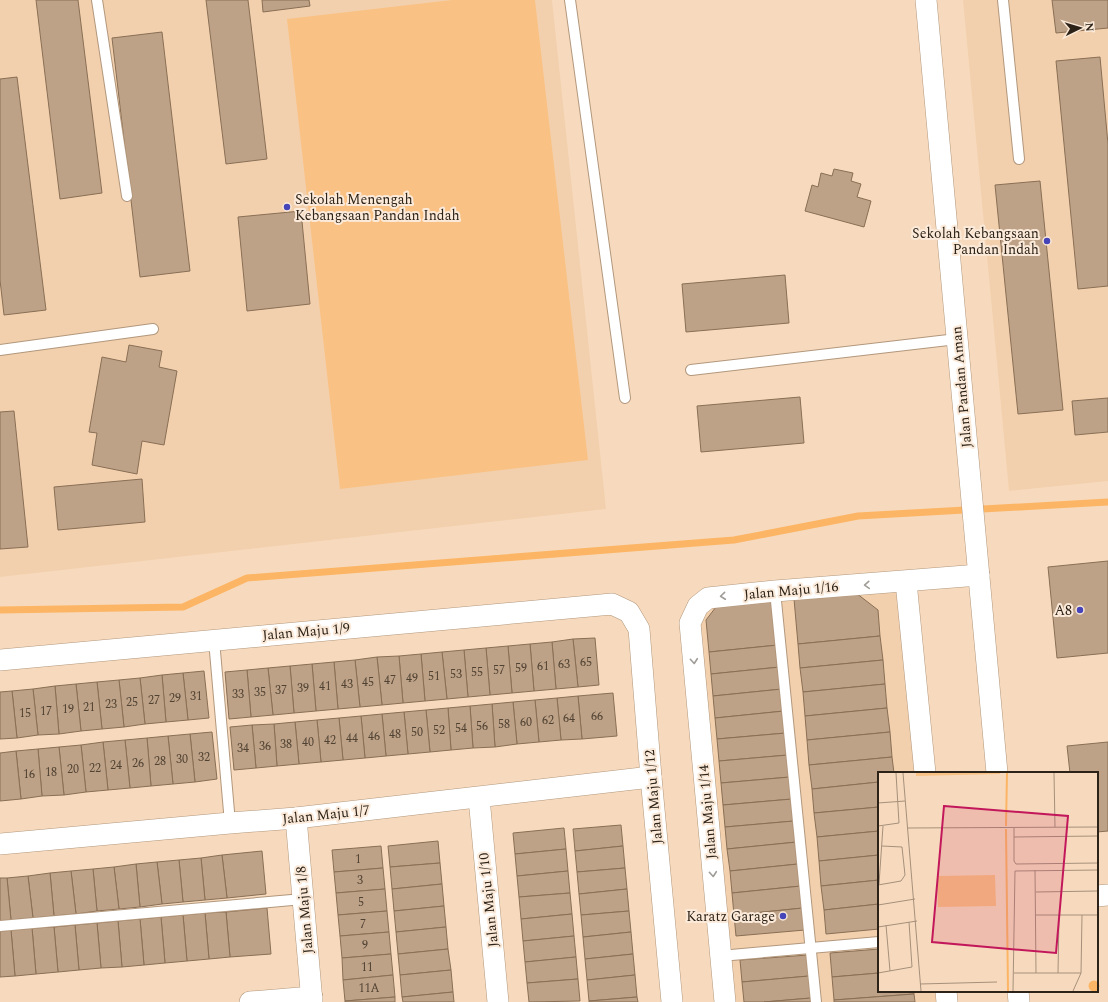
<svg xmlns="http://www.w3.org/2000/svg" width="1108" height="1002" font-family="Spectral,serif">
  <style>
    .built { fill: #f2d0ad }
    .green { fill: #fac184 }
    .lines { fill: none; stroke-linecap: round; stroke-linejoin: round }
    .stream { stroke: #fcb565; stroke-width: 7 }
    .building { fill: #bea287; stroke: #896f55 }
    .service-casing { stroke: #b2977c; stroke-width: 12 }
    .minor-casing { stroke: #b2977c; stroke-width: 22 }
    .service { stroke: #fff; stroke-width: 10 }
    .minor { stroke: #fff; stroke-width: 21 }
    .oneway { stroke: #a09c97 }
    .poi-dot { fill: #4544b9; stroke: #fbead9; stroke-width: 1.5 }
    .labels { text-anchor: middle; stroke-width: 4; stroke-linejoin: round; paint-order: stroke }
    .number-label { font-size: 12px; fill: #504233 }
    .poi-label { font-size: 14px; fill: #2c2217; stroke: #fbead9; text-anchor: end }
    .street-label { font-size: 14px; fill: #2c2217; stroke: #fbead9 }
    .inset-river { fill: none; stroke: #fcb565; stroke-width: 2 }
    .inset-road { fill: none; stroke: #a6907b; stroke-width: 1 }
    .view { fill: #c2185b; fill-opacity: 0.15; stroke: #c2185b; stroke-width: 2 }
    .inset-edge { fill: none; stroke: #2c2217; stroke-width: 2 }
  </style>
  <rect width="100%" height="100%" fill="#f7dabd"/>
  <g class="built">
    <polygon points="0,0 552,0 606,509 0,577"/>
    <polygon points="963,0 1108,0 1108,481 1009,491"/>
    <polygon points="899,590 916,773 879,773 879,991 936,991 937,1002 735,1002 699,626 709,607"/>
  </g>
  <polygon class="green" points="452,0 535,0 588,460 340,489 287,19"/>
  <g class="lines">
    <polyline class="stream" points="0,610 183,607 247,578 734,540 858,516 1108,502"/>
  </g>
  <g class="building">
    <polygon points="36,0 78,0 102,193 60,199"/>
    <polygon points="206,0 248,0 267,159 226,164"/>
    <polygon points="262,0 309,0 310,6 263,12"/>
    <polygon points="1052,0 1108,0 1108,28 1056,33"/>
    <polygon points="162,32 190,271 140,277 112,38"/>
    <polygon points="1100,57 1108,144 1108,286 1078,289 1056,61"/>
    <polygon points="17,77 46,310 4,315 0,280 0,79"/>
    <polygon points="834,169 853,173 851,181 861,184 857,197 871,201 864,227 805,211 812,185 818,187 821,173 832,176"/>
    <polygon points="1040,181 1063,410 1018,414 995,185"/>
    <polygon points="301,211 310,304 247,311 238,217"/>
    <polygon points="785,275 789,323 686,332 682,284"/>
    <polygon points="129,345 162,351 159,367 177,371 164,445 142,441 137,474 92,465 97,433 89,432 102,357 126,362"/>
    <polygon points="800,397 804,443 701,452 697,406"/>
    <polygon points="1108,398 1108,432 1075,435 1072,401"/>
    <polygon points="14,411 28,547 0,549 0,412"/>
    <polygon points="142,479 145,522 58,530 54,487"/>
    <polygon points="1108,561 1108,653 1057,658 1048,567"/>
    <polygon points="856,593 878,610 880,636 798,644 794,599"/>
    <polygon points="773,598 778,645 709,652 706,620 719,603"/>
    <polygon points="880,636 883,660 800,668 798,644"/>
    <polygon points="595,638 599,685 578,687 573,639"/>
    <polygon points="573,639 578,687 556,689 552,642"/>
    <polygon points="552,642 556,689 534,691 530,644"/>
    <polygon points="530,644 534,691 512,693 508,646"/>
    <polygon points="778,645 780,667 711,674 709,652"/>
    <polygon points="508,646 512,693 490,695 486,648"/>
    <polygon points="486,648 490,695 468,697 464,650"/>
    <polygon points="464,650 468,697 447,699 442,652"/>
    <polygon points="442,652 447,699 425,701 421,654"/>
    <polygon points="421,654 425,701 403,703 399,656"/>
    <polygon points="399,656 403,703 382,705 377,657"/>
    <polygon points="377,657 382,705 360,707 355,660"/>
    <polygon points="355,660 360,707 338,709 334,662"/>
    <polygon points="883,660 885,684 803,692 800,668"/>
    <polygon points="334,662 338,709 316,711 312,664"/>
    <polygon points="312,664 316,711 294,713 290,666"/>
    <polygon points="290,666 294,713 273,715 268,668"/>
    <polygon points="780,667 782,689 713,696 711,674"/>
    <polygon points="268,668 273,715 251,717 247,670"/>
    <polygon points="247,670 251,717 229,719 225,672"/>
    <polygon points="204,671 209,718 188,720 183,673"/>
    <polygon points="183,673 188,720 166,722 162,675"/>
    <polygon points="162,675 166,722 145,724 140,678"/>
    <polygon points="140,678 145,724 124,727 119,680"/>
    <polygon points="119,680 124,727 102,729 97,682"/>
    <polygon points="97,682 102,729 81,731 76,684"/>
    <polygon points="76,684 81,731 59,734 55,686"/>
    <polygon points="885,684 887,708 805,716 803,692"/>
    <polygon points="55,686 59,734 38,735 33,689"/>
    <polygon points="33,689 38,735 17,738 12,691"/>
    <polygon points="782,689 784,711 715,718 713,696"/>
    <polygon points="12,691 17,738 0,739 0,692"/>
    <polygon points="613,693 617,736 582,739 578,696"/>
    <polygon points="578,696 582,739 561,740 557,698"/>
    <polygon points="557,698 561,740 539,742 535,700"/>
    <polygon points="535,700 539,742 517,744 513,702"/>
    <polygon points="513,702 517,744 495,747 492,704"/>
    <polygon points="492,704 495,747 473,748 470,706"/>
    <polygon points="470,706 473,748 451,750 448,708"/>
    <polygon points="448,708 451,750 430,752 426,710"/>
    <polygon points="887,708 890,732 807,740 805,716"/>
    <polygon points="426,710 430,752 408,754 404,712"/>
    <polygon points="784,711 786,733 717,739 715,718"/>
    <polygon points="404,712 408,754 386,756 382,714"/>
    <polygon points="382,714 386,756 365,758 361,716"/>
    <polygon points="361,716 365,758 343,760 339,718"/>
    <polygon points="339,718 343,760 321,762 317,720"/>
    <polygon points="317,720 321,762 299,764 295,722"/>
    <polygon points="295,722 299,764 277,766 274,724"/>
    <polygon points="274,724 277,766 256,768 252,725"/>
    <polygon points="252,725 256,768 234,770 230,727"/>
    <polygon points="212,732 217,779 195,782 190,734"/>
    <polygon points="890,732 892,757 809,765 807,740"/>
    <polygon points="786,733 788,755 719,761 717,739"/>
    <polygon points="190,734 195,782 173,784 168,736"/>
    <polygon points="168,736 173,784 151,786 147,738"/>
    <polygon points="147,738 151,786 130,788 125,740"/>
    <polygon points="125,740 130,788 108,790 103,742"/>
    <polygon points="103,742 108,790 86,792 81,745"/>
    <polygon points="1108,742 1108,831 1097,832 1097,773 1070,773 1067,746"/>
    <polygon points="81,745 86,792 64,795 59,747"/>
    <polygon points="59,747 64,795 42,796 38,749"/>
    <polygon points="38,749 42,796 21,799 16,751"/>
    <polygon points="16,751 21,799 0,801 0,753"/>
    <polygon points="788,755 790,777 721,783 719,761"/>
    <polygon points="892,757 894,773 879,773 879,782 812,789 809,765"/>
    <polygon points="790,777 792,799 723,805 721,783"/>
    <polygon points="879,782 879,807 814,813 812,789"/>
    <polygon points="792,799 794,821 725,827 723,805"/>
    <polygon points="879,807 879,831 817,837 814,813"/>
    <polygon points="794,821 797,842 727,849 725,827"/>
    <polygon points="621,825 623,846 575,851 573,829"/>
    <polygon points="564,828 566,849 515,854 513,833"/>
    <polygon points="879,831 879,855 819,861 817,837"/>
    <polygon points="438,841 440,863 390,867 388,846"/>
    <polygon points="797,842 798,864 730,871 727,849"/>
    <polygon points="381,846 383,868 334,872 332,850"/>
    <polygon points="623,846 625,868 577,872 575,851"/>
    <polygon points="566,849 568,871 517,876 515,854"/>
    <polygon points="262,851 266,894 227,898 222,855"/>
    <polygon points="222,855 227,898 205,900 201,858"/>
    <polygon points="879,855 879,880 821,886 819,861"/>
    <polygon points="201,858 205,900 183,902 179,860"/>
    <polygon points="179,860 183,902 162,904 157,862"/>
    <polygon points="157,862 162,904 140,907 136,864"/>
    <polygon points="440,863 442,884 392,889 390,867"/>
    <polygon points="136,864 140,907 119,909 114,867"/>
    <polygon points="798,864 801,886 732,893 730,871"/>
    <polygon points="114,867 119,909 97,911 93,869"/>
    <polygon points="383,868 385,889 336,893 334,872"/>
    <polygon points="625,868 627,889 579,894 577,872"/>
    <polygon points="93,869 97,911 76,914 71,871"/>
    <polygon points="71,871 76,914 54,916 50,873"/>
    <polygon points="568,871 570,893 519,897 517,876"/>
    <polygon points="50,873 54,916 33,918 28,876"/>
    <polygon points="28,876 33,918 11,920 7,878"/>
    <polygon points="0,878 7,878 11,920 0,922"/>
    <polygon points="879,880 879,904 824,910 821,886"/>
    <polygon points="442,884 444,906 394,911 392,889"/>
    <polygon points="801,886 803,908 734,915 732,893"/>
    <polygon points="385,889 387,911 338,915 336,893"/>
    <polygon points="627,889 629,911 581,915 579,894"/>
    <polygon points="570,893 572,914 521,919 519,897"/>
    <polygon points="879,904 879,929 826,934 824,910"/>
    <polygon points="444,906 446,927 396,932 394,911"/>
    <polygon points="267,908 271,954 230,957 226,912"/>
    <polygon points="803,908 805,930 736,936 734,915"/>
    <polygon points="387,911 389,932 340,936 338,915"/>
    <polygon points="629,911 631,932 583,937 581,915"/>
    <polygon points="226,912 230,957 209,959 205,913"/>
    <polygon points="205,913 209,959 187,961 183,915"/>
    <polygon points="572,914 574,936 523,941 521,919"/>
    <polygon points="183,915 187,961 165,963 161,917"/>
    <polygon points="161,917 165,963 144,965 140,919"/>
    <polygon points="140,919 144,965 122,967 118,921"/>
    <polygon points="118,921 122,967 101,968 97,923"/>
    <polygon points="97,923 101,968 79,970 75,925"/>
    <polygon points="75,925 79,970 58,972 54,927"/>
    <polygon points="54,927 58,972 36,974 32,928"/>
    <polygon points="446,927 448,949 398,954 396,932"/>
    <polygon points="32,928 36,974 15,976 11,930"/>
    <polygon points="11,930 15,976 0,977 0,931"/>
    <polygon points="389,932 391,954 342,958 340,936"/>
    <polygon points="631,932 633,954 585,959 583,937"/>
    <polygon points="574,936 576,957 525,962 523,941"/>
    <polygon points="448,949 451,970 400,975 398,954"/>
    <polygon points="879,949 879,973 832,977 830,953"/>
    <polygon points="391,954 393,975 343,980 342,958"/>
    <polygon points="633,954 635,975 587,980 585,959"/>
    <polygon points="808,955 809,976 742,982 740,960"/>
    <polygon points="576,957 578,979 527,983 525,962"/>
    <polygon points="451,970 453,992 402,997 400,975"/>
    <polygon points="879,973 879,991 914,991 914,994 834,1000 832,977"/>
    <polygon points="393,975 395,997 345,1001 343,980"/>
    <polygon points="635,975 637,997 589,1001 587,980"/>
    <polygon points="809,976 811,998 764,1002 744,1002 742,982"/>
    <polygon points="578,979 580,1001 529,1002 527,983"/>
    <polygon points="453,992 454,1002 403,1002 402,997"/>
    <polygon points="914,994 915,1002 834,1002 834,1000"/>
    <polygon points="395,997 395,1002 345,1002 345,1001"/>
    <polygon points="637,997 638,1002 589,1002 589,1001"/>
    <polygon points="811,998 811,1002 764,1002"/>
  </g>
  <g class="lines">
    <g class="service-casing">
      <g id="service">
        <polyline points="97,0 127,196"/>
        <polyline points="570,0 625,398"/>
        <polyline points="1003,0 1019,159"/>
        <polyline points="0,350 153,329"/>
        <polyline points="691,370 957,339"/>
        <polyline points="775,591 816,1002"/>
        <polyline points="214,640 230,823"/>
        <polyline points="0,926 303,899"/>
        <polyline points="720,956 879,942"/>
      </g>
    </g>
    <g class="minor-casing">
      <g id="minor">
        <polyline points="926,0 997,773"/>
        <polyline points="906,582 925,773"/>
        <polyline points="0,660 612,604 629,612 639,629 651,777 672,1002"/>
        <polyline points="479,798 498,1002"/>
        <polyline points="296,818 312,1002"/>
        <polyline points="0,844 230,823 296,818 651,777"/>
        <polyline points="1097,896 1108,895"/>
        <polyline points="946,991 947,1002"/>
        <polyline points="1018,991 1019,1002"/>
        <polyline points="250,1002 312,997"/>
        <polyline points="725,1002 690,623 698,606 708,598 775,591 979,575"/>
      </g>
    </g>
    <use href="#service" class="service"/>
    <use href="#minor" class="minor"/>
  </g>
  <defs><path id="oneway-chevron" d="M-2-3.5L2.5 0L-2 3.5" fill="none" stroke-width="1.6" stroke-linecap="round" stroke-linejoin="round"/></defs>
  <g class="oneway">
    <use href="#oneway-chevron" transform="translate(867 585) rotate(176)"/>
    <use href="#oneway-chevron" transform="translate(723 596) rotate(174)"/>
    <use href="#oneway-chevron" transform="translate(694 661) rotate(85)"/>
    <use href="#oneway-chevron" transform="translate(713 874) rotate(85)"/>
  </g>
  <g class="poi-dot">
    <circle cx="287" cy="207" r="4"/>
    <circle cx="1047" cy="241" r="4"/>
    <circle cx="1080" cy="610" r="4"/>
    <circle cx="783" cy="916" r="4"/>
  </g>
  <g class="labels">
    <g class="number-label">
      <text x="586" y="666">65</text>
      <text x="564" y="668">63</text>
      <text x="543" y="670">61</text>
      <text x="521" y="672">59</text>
      <text x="499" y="674">57</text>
      <text x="477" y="676">55</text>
      <text x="456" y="678">53</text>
      <text x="434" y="680">51</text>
      <text x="412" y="682">49</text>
      <text x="390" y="684">47</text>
      <text x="368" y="686">45</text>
      <text x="347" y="688">43</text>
      <text x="325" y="690">41</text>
      <text x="303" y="692">39</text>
      <text x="281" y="694">37</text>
      <text x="260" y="696">35</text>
      <text x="238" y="698">33</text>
      <text x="196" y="700">31</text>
      <text x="175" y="702">29</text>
      <text x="154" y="704">27</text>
      <text x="132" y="706">25</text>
      <text x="111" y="708">23</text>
      <text x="89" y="711">21</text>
      <text x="68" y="713">19</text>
      <text x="46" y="715">17</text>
      <text x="25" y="717">15</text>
      <text x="597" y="720">66</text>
      <text x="569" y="722">64</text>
      <text x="548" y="724">62</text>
      <text x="526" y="726">60</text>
      <text x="504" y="728">58</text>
      <text x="482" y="730">56</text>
      <text x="461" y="732">54</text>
      <text x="439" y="734">52</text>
      <text x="417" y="736">50</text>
      <text x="395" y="738">48</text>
      <text x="374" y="740">46</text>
      <text x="352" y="742">44</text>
      <text x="330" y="744">42</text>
      <text x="308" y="746">40</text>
      <text x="286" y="748">38</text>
      <text x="265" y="750">36</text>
      <text x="243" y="752">34</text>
      <text x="204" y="761">32</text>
      <text x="182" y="763">30</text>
      <text x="160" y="765">28</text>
      <text x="138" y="767">26</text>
      <text x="116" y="769">24</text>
      <text x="95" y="772">22</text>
      <text x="73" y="773">20</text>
      <text x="51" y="776">18</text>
      <text x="29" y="778">16</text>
      <text x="358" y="863">1</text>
      <text x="360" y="884">3</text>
      <text x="361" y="906">5</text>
      <text x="363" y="928">7</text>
      <text x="365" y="949">9</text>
      <text x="367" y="971">11</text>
      <text x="369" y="992">11A</text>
    </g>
    <g class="poi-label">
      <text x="295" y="204" text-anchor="start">Sekolah Menengah<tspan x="295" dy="16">Kebangsaan Pandan Indah</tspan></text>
      <text x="1039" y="238">Sekolah Kebangsaan<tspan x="1039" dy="16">Pandan Indah</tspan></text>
      <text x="1072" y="615">A8</text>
      <text x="775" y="921">Karatz Garage</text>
    </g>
    <g class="street-label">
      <text transform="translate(961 387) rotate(-95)" y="5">Jalan Pandan Aman</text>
      <text transform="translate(791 590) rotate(-5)" y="5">Jalan Maju 1/16</text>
      <text transform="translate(306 631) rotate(-5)" y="5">Jalan Maju 1/9</text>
      <text transform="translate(653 797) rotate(-95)" y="5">Jalan Maju 1/12</text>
      <text transform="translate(707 812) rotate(-95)" y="5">Jalan Maju 1/14</text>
      <text transform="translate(326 814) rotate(-6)" y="5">Jalan Maju 1/7</text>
      <text transform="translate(488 900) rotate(-96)" y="5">Jalan Maju 1/10</text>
      <text transform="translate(304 910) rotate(-95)" y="5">Jalan Maju 1/8</text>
    </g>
  </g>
  <g transform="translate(878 772)">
    <rect width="220" height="220" fill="#f7dabd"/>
    <path d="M38,1H122V2L38,4ZM117,103L118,134L60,135L59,104Z" fill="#fac184"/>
    <path d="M210.5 214a5.5 5.5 0 1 1 11 0a5.5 5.5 0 1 1-11 0Z" fill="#fcb565"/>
    <path class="inset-river" d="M128,54L129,1M128,57L130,219"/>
    <path class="inset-road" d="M25,1L43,219M176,1L177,55M0,31L27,29M0,54L21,51L18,1M29,56L220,55M136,56V89L138,92L220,91M136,65L220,64M157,98L158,201M1,112L5,54M0,113L23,109L27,103L24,75L4,74M158,120L220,119M0,133L37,127M158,143H220M8,153L12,199M0,155L39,149M0,201L34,195L31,150M136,201H203M180,201L181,143M42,212L119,210M135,219L137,99L220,98M195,219L203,201L204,143"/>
    <path class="view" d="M66,34L190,44L178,181L54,170Z"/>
    <rect width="220" height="220" class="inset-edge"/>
  </g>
  <g transform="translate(1080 28) rotate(85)" stroke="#fbead9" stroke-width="3" paint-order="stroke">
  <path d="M0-3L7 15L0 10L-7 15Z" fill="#2c2217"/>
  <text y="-6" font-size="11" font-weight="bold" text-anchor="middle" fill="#2c2217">N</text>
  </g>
</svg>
